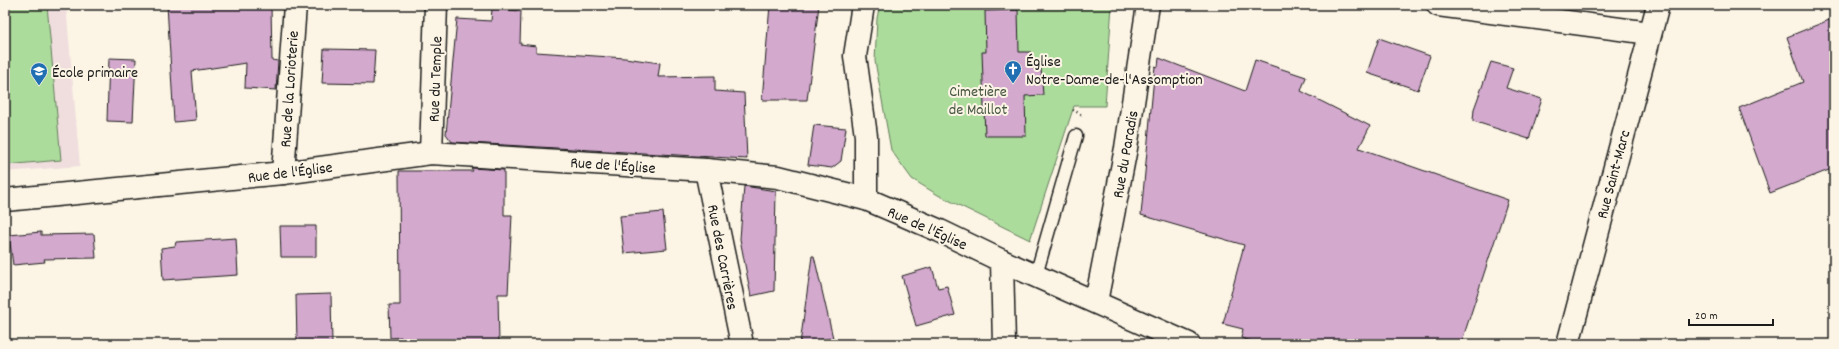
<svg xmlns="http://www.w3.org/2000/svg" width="1839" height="349" font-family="Dekko,sans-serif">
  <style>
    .built { fill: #f0dede }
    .green { fill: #acdc9c; stroke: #647c5c }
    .building { fill: #d3a9ce; stroke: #1c1c1c }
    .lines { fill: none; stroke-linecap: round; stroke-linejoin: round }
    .service-casing { stroke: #1c1c1c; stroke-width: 15 }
    .minor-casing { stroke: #1c1c1c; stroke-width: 25 }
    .path { stroke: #1c1c1c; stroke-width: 2.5; stroke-dasharray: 1 3; stroke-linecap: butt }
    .service { stroke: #fcf5e5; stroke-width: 12 }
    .minor { stroke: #fcf5e5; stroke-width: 22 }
    .labels { text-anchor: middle; stroke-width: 4; stroke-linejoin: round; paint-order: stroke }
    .poi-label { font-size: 16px; fill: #1c1c1c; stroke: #fcf5e5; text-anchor: start }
    .street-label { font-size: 16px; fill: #1c1c1c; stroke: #fcf5e5 }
    .park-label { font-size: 16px; fill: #475642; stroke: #fcf5e5 }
  </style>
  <rect width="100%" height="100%" fill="#fcf5e5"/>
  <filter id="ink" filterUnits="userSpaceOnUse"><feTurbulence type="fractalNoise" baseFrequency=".025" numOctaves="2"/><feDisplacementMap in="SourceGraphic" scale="8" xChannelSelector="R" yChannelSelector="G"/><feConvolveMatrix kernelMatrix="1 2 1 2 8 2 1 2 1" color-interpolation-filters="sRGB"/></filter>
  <g filter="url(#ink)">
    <polygon class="built" points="5,5 66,5 80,166 5,172"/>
    <g class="green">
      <polygon points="5,5 47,5 61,160 5,165"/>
      <polygon points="880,5 1112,5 1105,106 1074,106 1030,240 938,195 912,179 891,150 875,61 877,18"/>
    </g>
    <g class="building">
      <polygon points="167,5 271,5 272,60 278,61 276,90 245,88 246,63 192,71 196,120 174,122"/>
      <polygon points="770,5 819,5 807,100 762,100"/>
      <polygon points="492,9 521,11 520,44 536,46 536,52 625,58 660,63 658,77 715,76 715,91 744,93 747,159 452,142 446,134 457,19 491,21"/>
      <polygon points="1018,10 1019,52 1031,52 1032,68 1041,68 1043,95 1025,96 1026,136 985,136 982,52 986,52 985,11"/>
      <polygon points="1834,18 1834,168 1770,193 1739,108 1803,82 1787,37"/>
      <polygon points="1379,38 1430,56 1418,90 1367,73"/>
      <polygon points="324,49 375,50 373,84 322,83"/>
      <polygon points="109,58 136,59 133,122 107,121"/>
      <polygon points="1159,58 1245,91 1255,60 1306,77 1301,91 1370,126 1359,148 1508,200 1461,344 1261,344 1241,338 1243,329 1223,324 1244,245 1141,215 1155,66 1158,67"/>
      <polygon points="1491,62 1513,68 1506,88 1542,99 1529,139 1473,121 1474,109"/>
      <polygon points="814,125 846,128 841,161 832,168 808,165"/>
      <polygon points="471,168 504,170 504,215 512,215 508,294 498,294 499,344 401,344 401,337 390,338 389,305 400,305 399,171 473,171"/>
      <polygon points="744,186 776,191 774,291 751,296 740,239"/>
      <polygon points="663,212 667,249 624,253 620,216"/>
      <polygon points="280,226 316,226 316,257 281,257"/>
      <polygon points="41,232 41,235 94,234 96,258 44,259 45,262 13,265 9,235"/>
      <polygon points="236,238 238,275 163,280 161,248 175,246 176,242"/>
      <polygon points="812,256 814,256 833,338 800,344"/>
      <polygon points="932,267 938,288 947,286 955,315 916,326 902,276"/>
      <polygon points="331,294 332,344 297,344 296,295"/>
    </g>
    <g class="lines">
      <g class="service-casing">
        <polyline id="service" points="1036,275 1076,136"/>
      </g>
      <g class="minor-casing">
        <g id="minor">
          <polyline points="863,5 855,56 866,136 866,199"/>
          <polyline points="1438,5 1650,33"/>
          <polyline points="431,153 436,5"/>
          <polyline points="706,170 742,344"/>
          <polyline points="283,173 295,5"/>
          <polyline points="5,200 283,173 431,153 706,170 778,177 866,199 940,231 1002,261 1189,344"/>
          <polyline points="1002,261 1004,344"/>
          <polyline points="1096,302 1126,148 1148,5"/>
          <polyline points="1568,344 1658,5"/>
        </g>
      </g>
      <polyline class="path" points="1073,110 1082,115 1082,117"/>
      <use href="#service" class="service"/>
      <use href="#minor" class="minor"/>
    </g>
  </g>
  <defs>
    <g id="church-pin" transform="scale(0.9)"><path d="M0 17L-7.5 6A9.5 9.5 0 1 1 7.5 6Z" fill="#1f6fb2" stroke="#fcf5e5"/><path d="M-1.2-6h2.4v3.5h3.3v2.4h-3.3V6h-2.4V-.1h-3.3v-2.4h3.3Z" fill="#fff"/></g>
    <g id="school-pin" transform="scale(0.9)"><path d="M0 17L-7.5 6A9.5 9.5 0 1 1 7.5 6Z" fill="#1f6fb2" stroke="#fcf5e5"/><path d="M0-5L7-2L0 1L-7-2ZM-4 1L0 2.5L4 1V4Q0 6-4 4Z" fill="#fff"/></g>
  </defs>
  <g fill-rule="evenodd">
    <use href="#church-pin" x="1013" y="69"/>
    <use href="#school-pin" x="39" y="71"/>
  </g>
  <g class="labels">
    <g class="poi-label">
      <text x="1026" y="66">Église<tspan x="1026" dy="18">Notre-Dame-de-l'Assomption</tspan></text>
      <text x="52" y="77">École primaire</text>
    </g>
    <g class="street-label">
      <text transform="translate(434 79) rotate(-88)" y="6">Rue du Temple</text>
      <text transform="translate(288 89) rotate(-86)" y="6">Rue de la Lorioterie</text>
      <text transform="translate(1124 154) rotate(-80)" y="6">Rue du Paradis</text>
      <text transform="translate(613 164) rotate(4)" y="6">Rue de l'Église</text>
      <text transform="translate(290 171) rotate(-7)" y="6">Rue de l'Église</text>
      <text transform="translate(1612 174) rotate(-75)" y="6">Rue Saint-Marc</text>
      <text transform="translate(928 227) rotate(24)" y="6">Rue de l'Église</text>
      <text transform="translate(724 257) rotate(79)" y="6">Rue des Carrières</text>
    </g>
    <g class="park-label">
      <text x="978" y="96">Cimetière<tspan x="978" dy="18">de Maillot</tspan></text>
    </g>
  </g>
  <rect width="1839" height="349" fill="none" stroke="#fcf5e5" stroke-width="20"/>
  <rect x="10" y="10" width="1819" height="329" fill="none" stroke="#1c1c1c" stroke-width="1.5" filter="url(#ink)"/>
  <path d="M1689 319v6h84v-6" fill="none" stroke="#1c1c1c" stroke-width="2"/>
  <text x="1695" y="319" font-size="12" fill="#1c1c1c" stroke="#fcf5e5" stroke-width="3" paint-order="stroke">20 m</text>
</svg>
